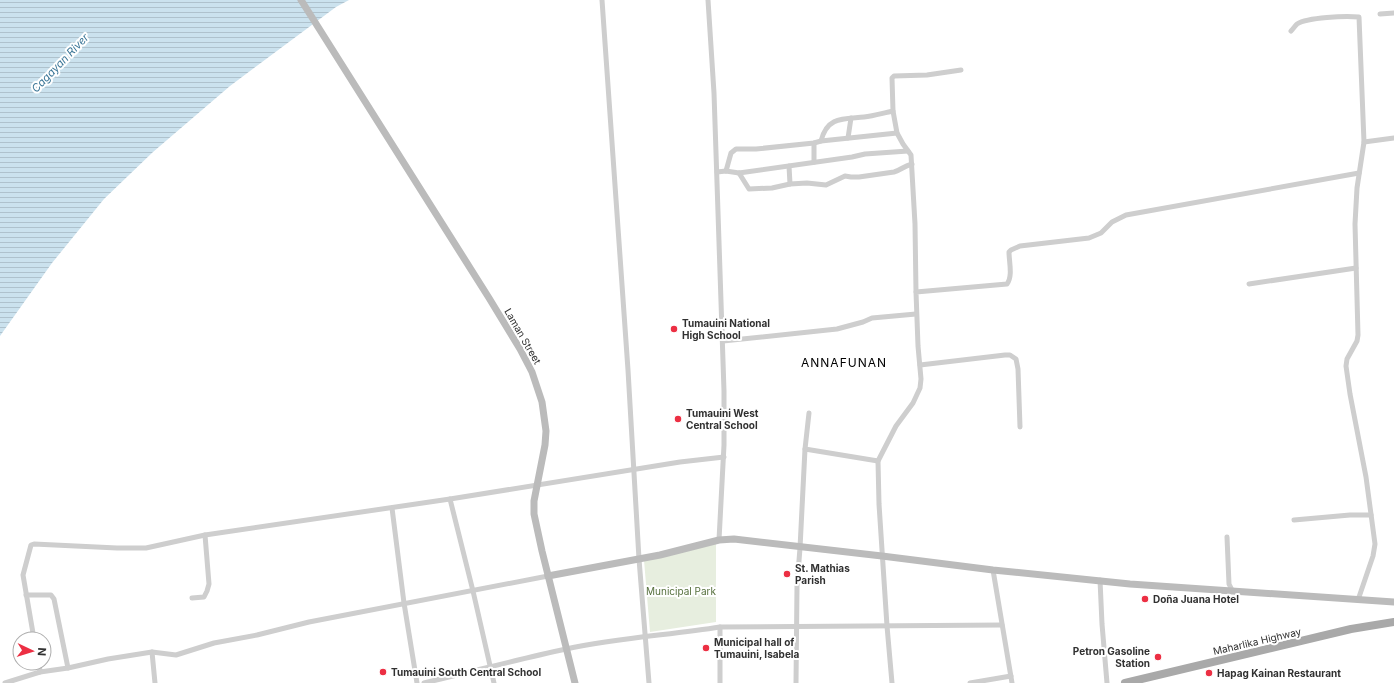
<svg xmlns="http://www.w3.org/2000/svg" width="1394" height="683" font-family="Inter,sans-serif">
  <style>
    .park { fill: #e7eedf }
    .water { fill: url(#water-rules) }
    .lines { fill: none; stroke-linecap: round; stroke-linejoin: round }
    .street { stroke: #cecece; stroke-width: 5 }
    .secondary { stroke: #bbb; stroke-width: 7 }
    .primary { stroke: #a9a9a9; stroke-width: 8 }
    .poi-dot { fill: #ec2f43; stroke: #fff; stroke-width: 1.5 }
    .labels { text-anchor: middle; stroke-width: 4; stroke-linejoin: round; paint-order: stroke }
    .poi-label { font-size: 10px; font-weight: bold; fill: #313131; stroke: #fff; text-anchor: start }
    .street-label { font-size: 10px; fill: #313131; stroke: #fff }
    .park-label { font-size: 10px; fill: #556f3c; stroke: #fff }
    .water-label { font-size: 11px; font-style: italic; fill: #3b7697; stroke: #fff }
    .quarter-label { font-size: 12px; letter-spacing: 1px; fill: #000; stroke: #fff }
  </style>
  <defs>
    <pattern id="water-rules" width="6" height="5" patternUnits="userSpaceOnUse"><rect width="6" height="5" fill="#cbe2ee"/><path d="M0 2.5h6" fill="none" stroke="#afc2cd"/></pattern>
  </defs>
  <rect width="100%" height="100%" fill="#fff"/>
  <polygon class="park" points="716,544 716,622 650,632 644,560"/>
  <polygon class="water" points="0,0 349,0 336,7 230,86 153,152 104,199 52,263 0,336"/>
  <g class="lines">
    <g class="street">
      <polyline points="602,0 628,370 639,559 649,683"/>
      <polyline points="708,0 714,93 724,391 724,445 719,540"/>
      <polyline points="1380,14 1394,13"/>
      <path d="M1291,31C1293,29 1295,26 1297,24C1308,17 1345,16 1359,17L1364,142L1357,188L1355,224L1358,335L1357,341L1347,359L1346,366L1350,394L1366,477L1375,544L1373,556L1358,600"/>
      <polyline points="848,138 851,118"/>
      <path d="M821,141C827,116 844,119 864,117C874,116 883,113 893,111"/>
      <polyline points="1364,142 1394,138"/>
      <polyline points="814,143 814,162"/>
      <polyline points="726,171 731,153 736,149 756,149 814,143 821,141 897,133"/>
      <polyline points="717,172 726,171 739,173 852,157 865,154 908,151"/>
      <polyline points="739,173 749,189 772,188 790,184 789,166"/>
      <path d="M790,184L807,183L826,185L845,176L851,177H859L894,172C901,170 904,166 912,164"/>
      <polyline points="1249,284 1356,268"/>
      <polyline points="916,292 915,224 911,155 903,144 897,133 893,111 892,78 894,76 927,75 961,70"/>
      <polyline points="723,341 837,329 863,322 872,318 916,314"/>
      <polyline points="920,365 1005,355 1010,355 1016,359 1018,369 1020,427"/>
      <polyline points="805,449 878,461"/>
      <polyline points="450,499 473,591 494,683"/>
      <polyline points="392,508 404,603 417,683"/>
      <polyline points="1294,520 1350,515 1371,515"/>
      <polyline points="1227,537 1229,584 1232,590"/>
      <polyline points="993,570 1012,683"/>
      <polyline points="1100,580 1102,624 1107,683"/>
      <polyline points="26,595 51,595 54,599 68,668"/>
      <polyline points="192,598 204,597 207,591 209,584 205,535"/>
      <polyline points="720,627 720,683"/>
      <polyline points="34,639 23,575 31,545 34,544 117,548 146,548 205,535 450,499 680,462 724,457"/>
      <polyline points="152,652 155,683"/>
      <polyline points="39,663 40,672 68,668 108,659 152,652 176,655 214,643 257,635 309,622 548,576"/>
      <polyline points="5,683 40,672"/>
      <path d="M424,683C471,672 519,659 566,649C617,638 669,635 720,627L1002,625"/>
      <polyline points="796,683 797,586 800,548 805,449 809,413"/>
      <path d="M892,683L887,626L879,504L878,461L896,426L913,403L920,388L921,379L918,346L916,292L1007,284C1013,276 1009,262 1009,252L1011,250L1020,246L1089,238L1101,233L1112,222L1126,215L1359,173"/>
      <polyline points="970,683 1011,676"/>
    </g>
    <g class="secondary">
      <polyline points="301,0 489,298 520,349 532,372 542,402 546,431 545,445 534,501 534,514 542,551 575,683"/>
      <polyline points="548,576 660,555 719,540 734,539 882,556 993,570 1130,584 1394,602"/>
    </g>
    <polyline class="primary" points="1125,683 1351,629 1394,622"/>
  </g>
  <g class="poi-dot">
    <circle cx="674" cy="329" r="4"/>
    <circle cx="678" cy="419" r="4"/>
    <circle cx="787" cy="574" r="4"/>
    <circle cx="1145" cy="599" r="4"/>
    <circle cx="706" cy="648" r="4"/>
    <circle cx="1158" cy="657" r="4"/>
    <circle cx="383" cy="672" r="4"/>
    <circle cx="1209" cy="673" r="4"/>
  </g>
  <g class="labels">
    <g class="poi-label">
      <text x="682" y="327">Tumauini National<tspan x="682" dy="12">High School</tspan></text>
      <text x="686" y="417">Tumauini West<tspan x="686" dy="12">Central School</tspan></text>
      <text x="795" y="572">St. Mathias<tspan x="795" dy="12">Parish</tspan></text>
      <text x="1153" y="603">Doña Juana Hotel</text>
      <text x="714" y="646">Municipal hall of<tspan x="714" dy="12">Tumauini, Isabela</tspan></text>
      <text x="1150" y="655" text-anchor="end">Petron Gasoline<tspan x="1150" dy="12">Station</tspan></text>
      <text x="391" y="676">Tumauini South Central School</text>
      <text x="1217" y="677">Hapag Kainan Restaurant</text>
    </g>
    <g class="street-label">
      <text transform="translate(523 336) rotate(60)" y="4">Laman Street</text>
      <text transform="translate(1257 641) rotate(-13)" y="4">Maharlika Highway</text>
    </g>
    <g class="park-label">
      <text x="681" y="595">Municipal Park</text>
    </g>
    <g class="water-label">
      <text transform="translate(60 63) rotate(-46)" y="4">Cagayan River</text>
    </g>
    <g class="quarter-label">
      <text x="844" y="367">ANNAFUNAN</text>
    </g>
  </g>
  <g transform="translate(32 651) rotate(94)"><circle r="19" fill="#ffffff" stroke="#adadad"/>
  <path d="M0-3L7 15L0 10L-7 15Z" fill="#ec2f43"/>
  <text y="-6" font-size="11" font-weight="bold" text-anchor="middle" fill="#313131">N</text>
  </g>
</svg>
